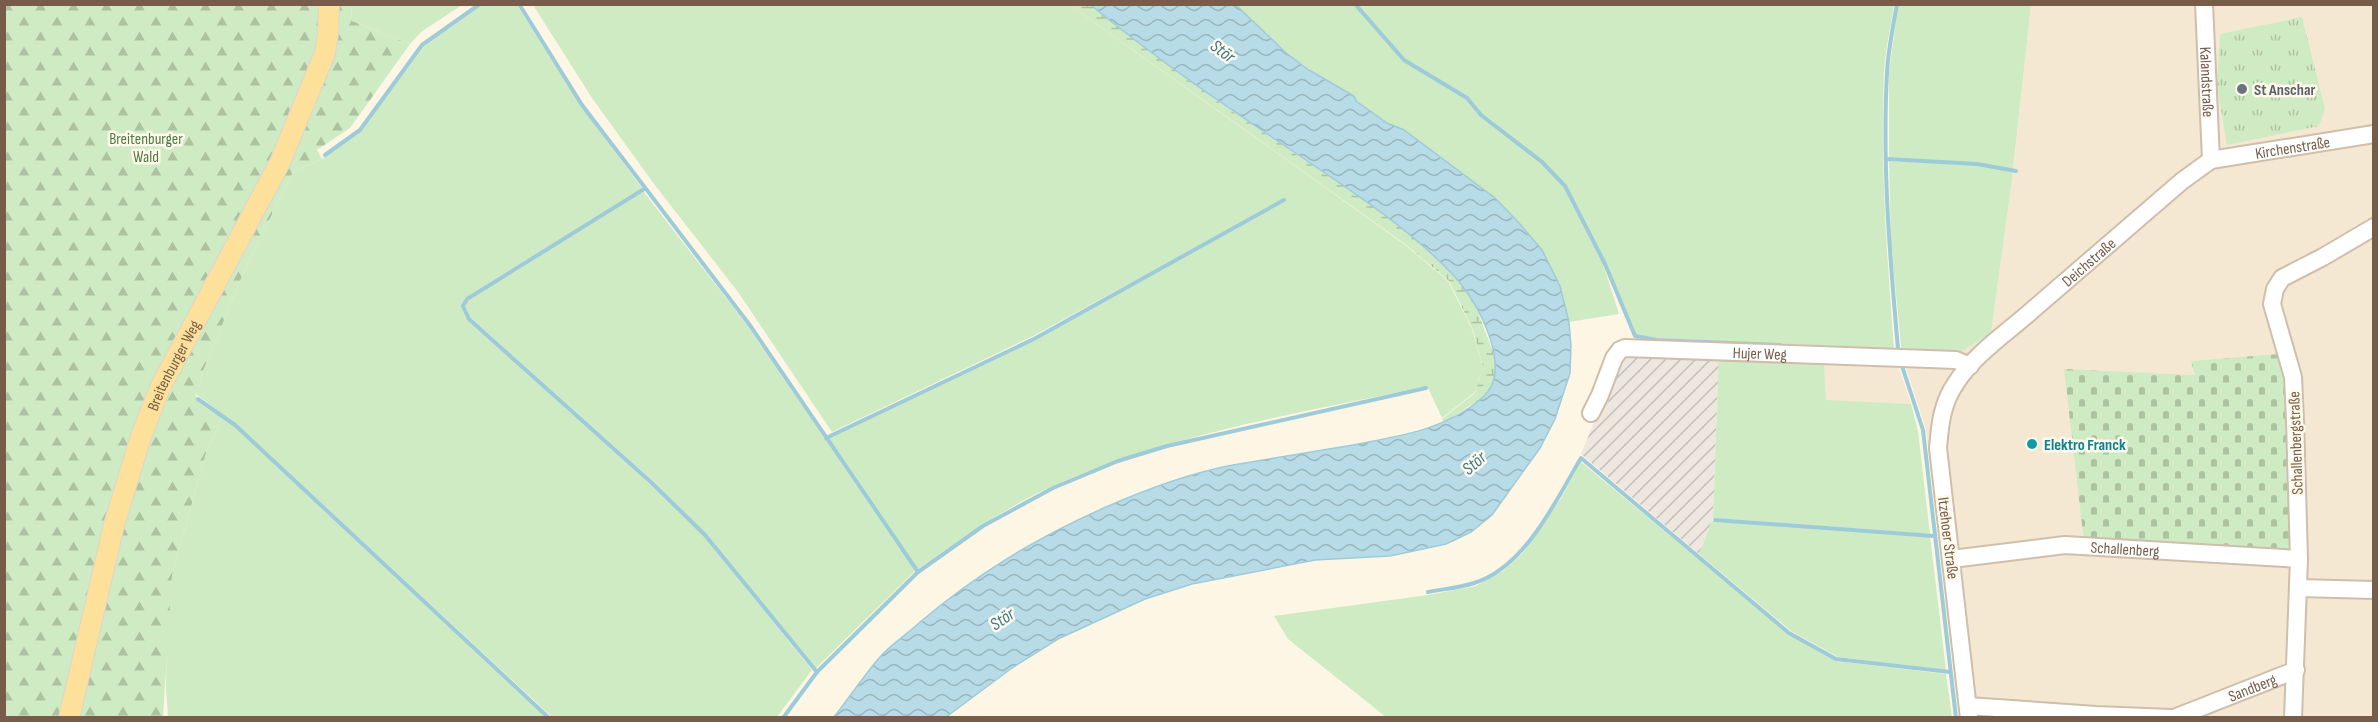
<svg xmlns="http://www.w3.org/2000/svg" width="2378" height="722" font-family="'Sofia Sans Condensed',sans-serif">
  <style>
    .residential { fill: #f5e8d3; fill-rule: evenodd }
    .industrial { fill: url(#industrial-furrows) }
    .green { fill: #cfebc3 }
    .forest { fill: url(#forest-firs) }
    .wetland { fill: url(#wetland-marsh) }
    .cemetery { fill: url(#cemetery-stones) }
    .park { fill: url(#park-tufts) }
    .water { fill: url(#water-waves); stroke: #9ecbd9; stroke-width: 1.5 }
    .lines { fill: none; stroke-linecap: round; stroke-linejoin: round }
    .stream { stroke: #9ecbd9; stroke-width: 4 }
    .minor-casing { stroke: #cfbeab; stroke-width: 20 }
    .major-casing { stroke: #dcd5d0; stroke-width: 22 }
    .minor { stroke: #fff; stroke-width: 16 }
    .major { stroke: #fde19b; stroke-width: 20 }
    .worship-dot { fill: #6b7280; stroke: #fff9ec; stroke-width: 2 }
    .culture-dot { fill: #0f9aa8; stroke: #fff9ec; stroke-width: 2 }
    .labels { text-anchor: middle; stroke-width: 5; stroke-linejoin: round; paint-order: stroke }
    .street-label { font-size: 16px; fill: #775d49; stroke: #fff9ec }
    .worship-label { font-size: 16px; font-weight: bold; fill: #5b616d; stroke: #fff9ec; text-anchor: start }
    .park-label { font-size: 16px; fill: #4d7d41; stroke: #fff9ec }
    .culture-label { font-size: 16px; font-weight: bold; fill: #0d838f; stroke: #fff9ec; text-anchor: start }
    .water-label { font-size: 18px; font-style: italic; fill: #41798b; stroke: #fff9ec }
  </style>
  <defs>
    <pattern id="industrial-furrows" width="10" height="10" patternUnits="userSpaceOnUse" patternTransform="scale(1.5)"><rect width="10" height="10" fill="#ede7df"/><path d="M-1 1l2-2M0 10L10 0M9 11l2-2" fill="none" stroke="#c5beb7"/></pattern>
    <pattern id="forest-firs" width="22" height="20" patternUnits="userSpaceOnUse" patternTransform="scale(1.5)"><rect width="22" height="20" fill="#cfebc3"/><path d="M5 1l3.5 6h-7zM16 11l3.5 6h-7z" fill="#adc2a0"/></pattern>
    <pattern id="wetland-marsh" width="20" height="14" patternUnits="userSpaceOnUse" patternTransform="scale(1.5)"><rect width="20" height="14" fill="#cfebc3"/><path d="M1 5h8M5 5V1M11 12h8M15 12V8" fill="none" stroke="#adc2a0"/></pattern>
    <pattern id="cemetery-stones" width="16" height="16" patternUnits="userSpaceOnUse" patternTransform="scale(1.5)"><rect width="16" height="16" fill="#cfebc3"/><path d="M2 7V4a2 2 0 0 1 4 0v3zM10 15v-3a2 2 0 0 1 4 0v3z" fill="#adc2a0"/></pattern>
    <pattern id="park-tufts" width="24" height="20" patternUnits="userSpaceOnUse" patternTransform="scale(1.5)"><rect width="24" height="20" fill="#cfebc3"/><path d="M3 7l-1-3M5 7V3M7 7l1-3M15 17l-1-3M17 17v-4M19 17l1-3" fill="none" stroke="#adc2a0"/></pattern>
    <pattern id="water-waves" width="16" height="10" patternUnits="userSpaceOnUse" patternTransform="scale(1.5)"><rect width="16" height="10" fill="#b8dce7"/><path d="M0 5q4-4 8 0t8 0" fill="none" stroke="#9ab6bd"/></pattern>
  </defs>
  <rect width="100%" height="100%" fill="#fdf6e5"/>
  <g class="residential">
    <path d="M2031,5H2373V717H1962L1926,430L1904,361L1953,357L1991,332L2013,172ZM2192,361L2291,550L2064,370L2196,375Z"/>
    <polygon points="1824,360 1897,362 1911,404 1826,401"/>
  </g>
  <polygon class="industrial" points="1625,352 1719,353 1713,518 1699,554 1581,454 1600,408 1608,403 1616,363"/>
  <g class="green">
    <polygon points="351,5 462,5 421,32 410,44 352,21"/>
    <polygon points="482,5 517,5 581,106 642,188 465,298 462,306 468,319 651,483 704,536 812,670 777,717 552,717 236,424 196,394 203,371 245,269 293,172 322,159 361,131 424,46"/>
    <path d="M533,5H1070L1404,244L1448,281L1472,329L1483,367L1475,392L1442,418L1427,386C1301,413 1172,433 1053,486C1005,507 961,539 918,569L828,438L1034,341L1286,201L1285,199L1033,336L832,432L738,292L654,184L592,98Z"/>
    <polygon points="1236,5 1354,5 1404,61 1466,99 1480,116 1541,162 1563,186 1603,264 1619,314 1569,322 1560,286 1519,223 1495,198 1404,130 1387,123 1286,53"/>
    <path d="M1357,5H1894C1891,27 1885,50 1884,73C1880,165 1887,257 1894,349L1657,338L1636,335L1606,264L1565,186L1543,161L1482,115L1467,98L1406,60Z"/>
    <polygon points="1898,5 2031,5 2013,170 1977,163 1889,158 1889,72"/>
    <polygon points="1889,161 1977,165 2013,172 1991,333 1953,357 1902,355 1891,242"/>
    <polygon points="643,191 747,325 915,571 816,668 706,534 653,481 470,317 465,305 468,300"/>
    <polygon points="1719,353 1824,360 1826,400 1911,404 1918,431 1930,534 1713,518"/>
    <polygon points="222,417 235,426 546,717 168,718 166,687 167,630 172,575 205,456"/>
    <polygon points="1581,462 1789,634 1836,661 1946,674 1952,717 1386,717 1288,639 1274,616 1428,595 1476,586 1503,571 1522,554 1561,498"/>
    <polygon points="1712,521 1930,536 1946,670 1838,657 1791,631 1699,554"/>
  </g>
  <polygon class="forest" points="4,5 351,5 352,21 410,44 350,128 317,150 322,159 293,172 245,269 203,371 196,394 197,400 222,417 205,456 172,575 163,717 5,717"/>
  <polygon class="wetland" points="1070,5 1091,5 1216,100 1365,201 1414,237 1456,277 1473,299 1493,352 1497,371 1493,384 1485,396 1443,423 1442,419 1475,393 1483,367 1473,330 1449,281 1405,244"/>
  <polygon class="cemetery" points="2280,354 2288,381 2291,550 2084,542 2064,369 2195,375 2191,361"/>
  <polygon class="park" points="2302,17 2325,109 2319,126 2227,145 2217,86 2220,34"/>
  <path class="water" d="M1091,5H1236L1286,53L1309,70L1354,96L1356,101L1387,123L1404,130L1495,198L1519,223L1542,250L1560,286L1569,322L1571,346L1570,373L1555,419L1540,448L1492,515L1471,532L1446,544L1390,556L1315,560L1192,584L1145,599L1058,639L1012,668L946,717H834C849,698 863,677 879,658C890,645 906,635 919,623C978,573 1036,538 1106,507C1147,489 1190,473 1233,465C1273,458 1313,452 1353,445C1398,436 1447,430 1483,397C1514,369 1478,302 1455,277C1410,228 1352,192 1297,154C1227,107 1156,59 1091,5Z"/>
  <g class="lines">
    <g class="stream">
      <polyline points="519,4 582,105 749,324 918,572"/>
      <polyline points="1355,4 1404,60 1467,98 1481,115 1542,162 1565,186 1605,264 1635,336 1657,340 1780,345"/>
      <path d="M1897,4C1893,27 1888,50 1887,73C1882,165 1890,258 1898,349"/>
      <polyline points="325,155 360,130 422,45 480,4"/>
      <polyline points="1887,159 1977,164 2016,171"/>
      <polyline points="644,189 467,299 463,306 469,319 652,483 705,535 817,672"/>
      <polyline points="1901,363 1923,430 1956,718"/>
      <polyline points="198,399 235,425 549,718"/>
      <polyline points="826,438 1034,339 1284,200"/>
      <polyline points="1715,520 1934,536"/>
      <path d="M1428,592C1443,589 1459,588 1474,583C1525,568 1556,500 1581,458L1789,633L1836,659L1950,672"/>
      <polyline points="783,718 817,672 918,572 983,526 1053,488 1118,461 1167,446 1426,388"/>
    </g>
    <g class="minor-casing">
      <g id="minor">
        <path id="s1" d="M2204,4L2211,160"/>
        <path id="s2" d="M1591,413L1600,395L1614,358L1620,350L1625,348L1956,360L1970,366"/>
        <path id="s3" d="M1952,559L2065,545L2299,559"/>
        <polyline points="2298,588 2374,590"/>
        <polyline points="1968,706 2096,715 2171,718"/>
        <path id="s4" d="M1969,718L1938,448C1940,424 1942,403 1956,383C1973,356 2005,334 2029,313C2080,269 2131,225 2182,181L2211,160L2374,134"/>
        <path id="s5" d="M2174,718L2296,670"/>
        <polyline points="2293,718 2299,559 2295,420 2293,377 2272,304 2275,289 2282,278 2323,257 2374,227"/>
      </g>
    </g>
    <g class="major-casing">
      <g id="major">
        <path id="s6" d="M69,718L114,525L141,436L160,388L280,162L325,53L328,33L329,4"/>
      </g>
    </g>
    <use href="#minor" class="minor"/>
    <use href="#major" class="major"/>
  </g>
  <circle class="worship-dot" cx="2242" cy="89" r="6"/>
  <circle class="culture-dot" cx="2032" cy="444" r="6"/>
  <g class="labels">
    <g class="street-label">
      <text dy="6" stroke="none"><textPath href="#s1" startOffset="78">Kalandstraße</textPath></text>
      <text dy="6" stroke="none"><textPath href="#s4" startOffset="762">Kirchenstraße</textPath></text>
      <text dy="6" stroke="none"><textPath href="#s4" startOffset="520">Deichstraße</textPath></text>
      <text dy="6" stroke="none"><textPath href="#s2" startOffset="210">Hujer Weg</textPath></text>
      <text dy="6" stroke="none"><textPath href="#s6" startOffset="369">Breitenburger Weg</textPath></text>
      <text transform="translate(2295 443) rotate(-92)" y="6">Schallenbergstraße</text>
      <text transform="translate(1949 538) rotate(83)" y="6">Itzehoer Straße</text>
      <text dy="6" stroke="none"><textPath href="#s3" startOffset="174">Schallenberg</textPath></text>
      <text dy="6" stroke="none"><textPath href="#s5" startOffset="84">Sandberg</textPath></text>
    </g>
    <g class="worship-label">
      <text x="2254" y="95">St Anschar</text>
    </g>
    <g class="park-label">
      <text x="146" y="144">Breitenburger<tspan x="146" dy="18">Wald</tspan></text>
    </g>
    <g class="culture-label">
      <text x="2044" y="450">Elektro Franck</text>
    </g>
    <g class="water-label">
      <text transform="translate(1223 51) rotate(37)" y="6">Stör</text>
      <text transform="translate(1474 463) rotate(-41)" y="6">Stör</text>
      <text transform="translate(1002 619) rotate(-34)" y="6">Stör</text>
    </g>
  </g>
  <rect width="2378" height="722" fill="none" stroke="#775d49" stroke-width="12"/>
</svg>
